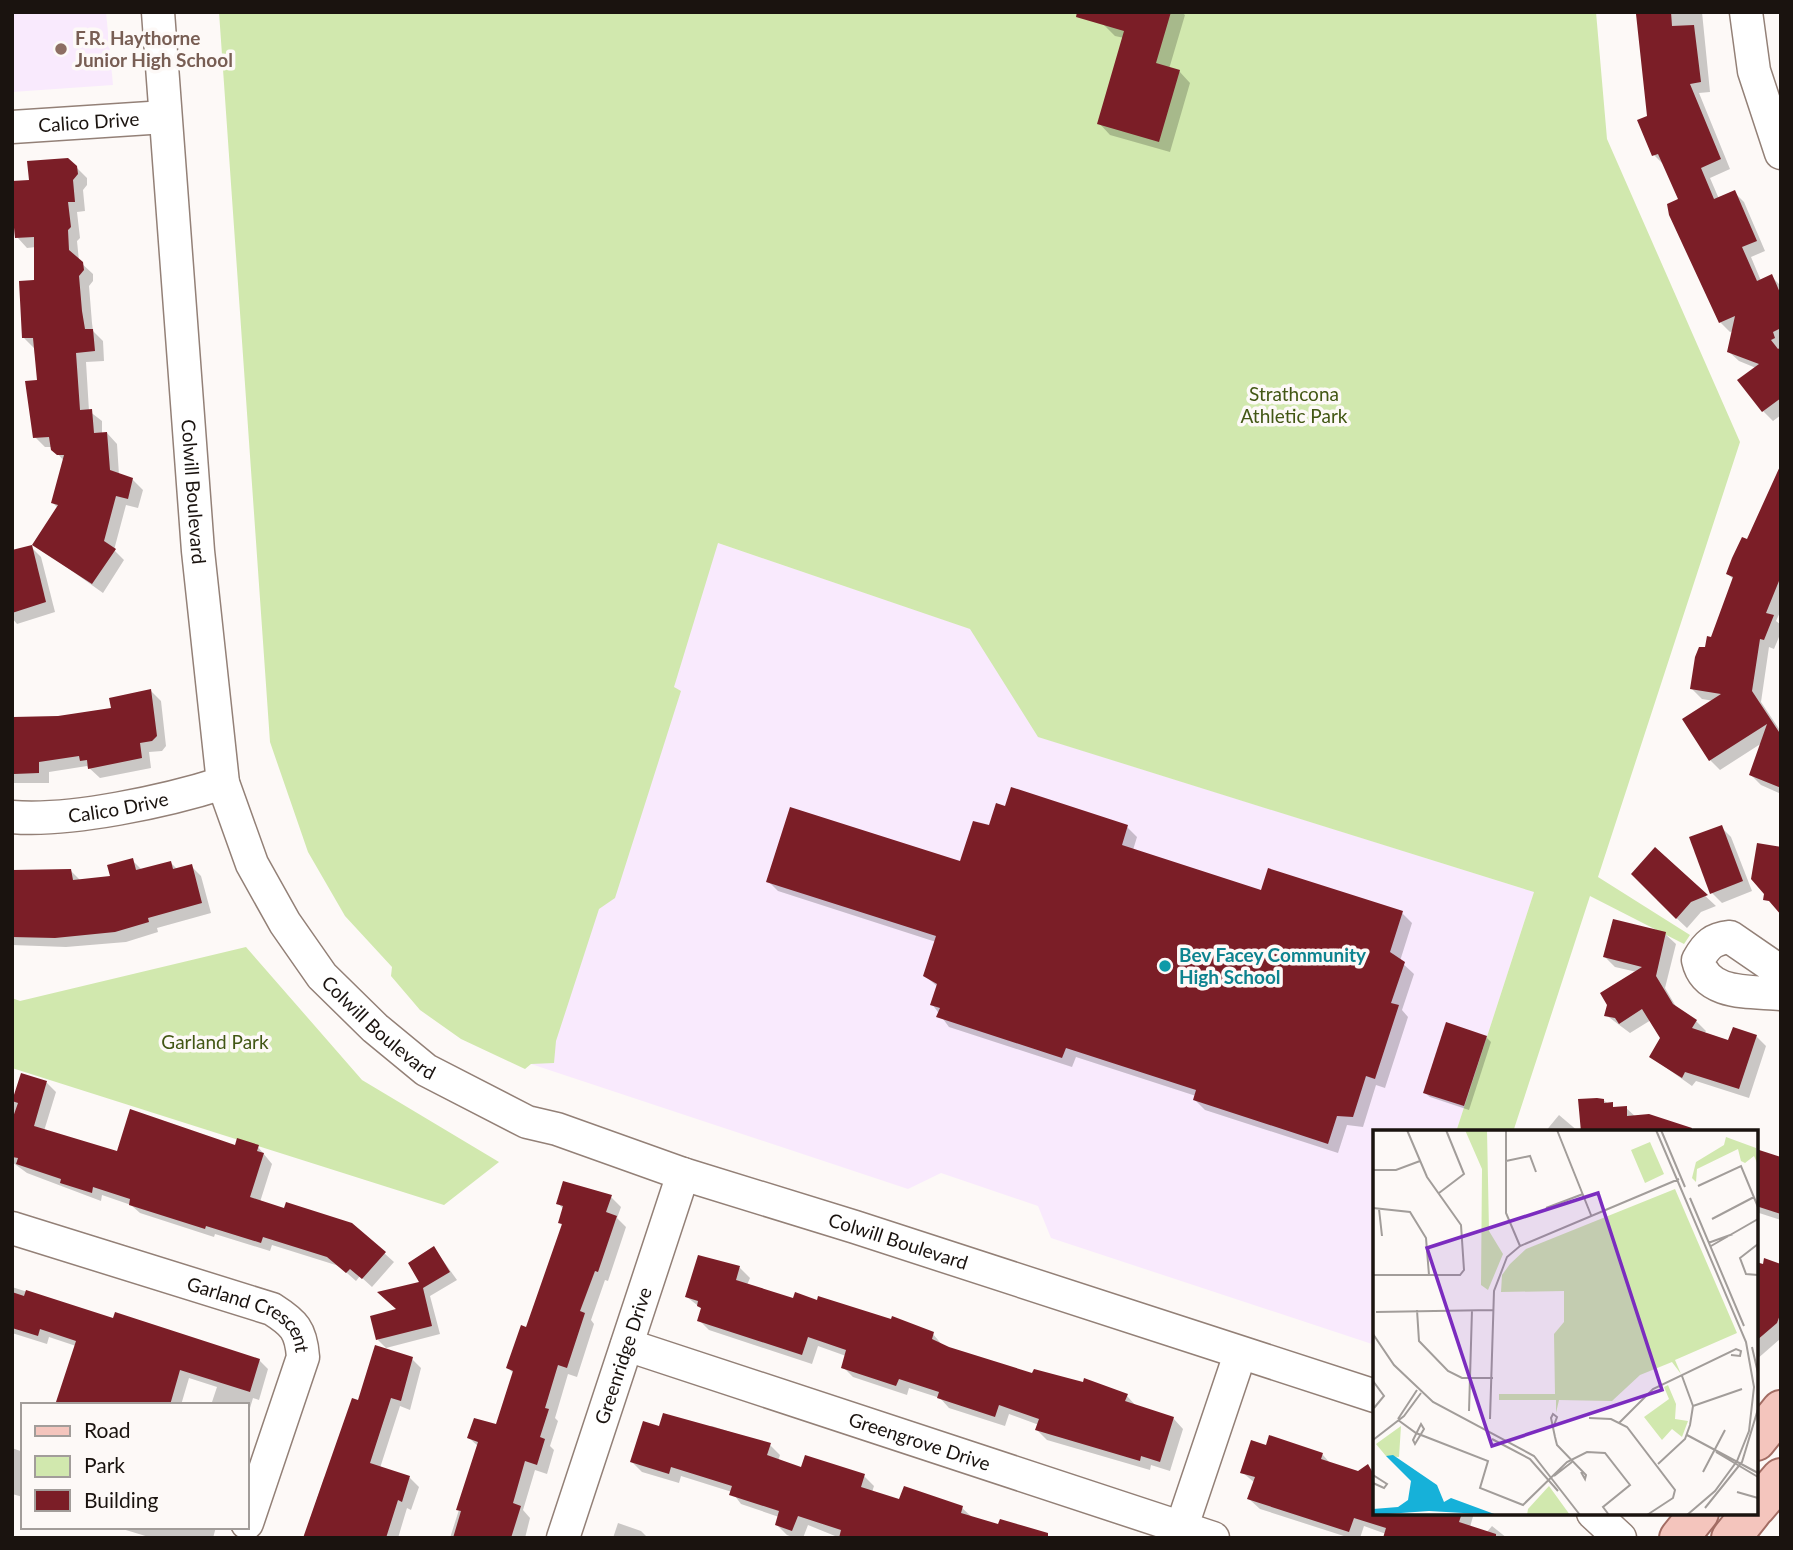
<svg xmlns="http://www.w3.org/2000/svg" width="1793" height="1550" font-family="Lato,sans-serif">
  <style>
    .education { fill: #f9eafd }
    .green { fill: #d1e8ae }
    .shadow { fill: #0003 }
    .building { fill: #7b1e27 }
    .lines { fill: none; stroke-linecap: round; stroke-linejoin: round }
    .minor-casing { stroke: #938077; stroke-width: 35 }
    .major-casing { stroke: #a36d64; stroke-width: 42 }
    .minor { stroke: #fff; stroke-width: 32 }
    .major { stroke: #f4c5bd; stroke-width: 38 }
    .education-dot { fill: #8d6e63; stroke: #fdf9f7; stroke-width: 2.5 }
    .culture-dot { fill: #0f9aa8; stroke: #fdf9f7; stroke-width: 2.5 }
    .labels { text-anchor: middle; stroke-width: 7; stroke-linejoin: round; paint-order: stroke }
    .education-label { font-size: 19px; font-weight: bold; fill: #785e54; stroke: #fdf9f7; text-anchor: start }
    .street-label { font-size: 19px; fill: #1a130f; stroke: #fdf9f7 }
    .park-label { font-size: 19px; fill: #425714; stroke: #fdf9f7 }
    .culture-label { font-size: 19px; font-weight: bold; fill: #0d838f; stroke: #fdf9f7; text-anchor: start }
    .inset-road { fill: none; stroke: #a29d9a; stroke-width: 2 }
    .view { fill: #7b2cbf; fill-opacity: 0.15; stroke: #7b2cbf; stroke-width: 3.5 }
    .inset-edge { fill: none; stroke: #1a130f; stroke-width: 3.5 }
  </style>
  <rect width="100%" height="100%" fill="#fdf9f7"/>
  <g class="education">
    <polygon points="12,12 106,12 113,85 12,92"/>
    <polygon points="706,539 971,629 1039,737 1534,892 1456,1132 1375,1132 1375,1345 1051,1238 1038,1206 941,1173 908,1189 531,1064"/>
  </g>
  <g class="green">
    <polygon points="219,12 1596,12 1607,139 1740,442 1598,877 1690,935 1684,944 1590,896 1513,1132 1456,1132 1534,892 1038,737 970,629 718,543 674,687 681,691 615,898 599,909 556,1041 554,1063 531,1064 525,1069 461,1039 420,1010 391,976 392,967 345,916 308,852 270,742"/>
    <polygon points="246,947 362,1080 499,1162 444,1205 12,1068 12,998 20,1001"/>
  </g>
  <g class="shadow">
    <polygon points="1107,12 1181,12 1185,15 1169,69 1179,71 1190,83 1170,152 1110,135 1099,123 1124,38 1115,36 1103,24"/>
    <polygon points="1639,12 1702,12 1710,92 1699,93 1730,169 1710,178 1719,199 1734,192 1744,202 1765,251 1751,257 1761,281 1771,276 1781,286 1781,415 1773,421 1763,411 1756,368 1739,361 1728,351 1733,331 1730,332 1720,322 1680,200 1664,165 1654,155"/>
    <polygon points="76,167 87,178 87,185 83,190 85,211 77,212 80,238 77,241 79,261 93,274 93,281 89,286 92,323 93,331 103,341 104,361 86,362 89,411 102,421 102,434 107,433 117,444 119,475 132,479 143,490 138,508 126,505 114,550 124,560 103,593 34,544 58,508 53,503 64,461 52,447 45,447 35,437 39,382 34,348 24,338 36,282 36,247 27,248 17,237 31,181"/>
    <polygon points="1781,468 1781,610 1776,621 1781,625 1781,632 1774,649 1769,647 1761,702 1781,732 1781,794 1761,785 1751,775 1762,743 1720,770 1710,760 1714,701 1702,699 1692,689 1734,580 1728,574 1748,541"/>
    <polygon points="31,547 41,557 55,612 17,624 12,618 12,552"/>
    <polygon points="151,691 161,701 166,746 162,751 149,752 151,768 100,778 87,766 49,772 49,783 12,783 12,718 58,718 113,710"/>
    <polygon points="990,827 1127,827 1137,837 1133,850 1262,892 1402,913 1412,923 1400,961 1414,974 1402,1010 1408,1017 1385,1088 1376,1085 1363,1127 1347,1125 1338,1153 1205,1110 1195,1100 1196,1096 1076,1057 1072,1067 949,1027 932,1004 938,987 925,976 936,942 778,891 768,881 961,864"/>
    <polygon points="1721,827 1731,837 1752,891 1722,903 1712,893 1691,838"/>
    <polygon points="1656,850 1716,906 1701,912 1687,928 1657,900"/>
    <polygon points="132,860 142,870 170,862 178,870 191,866 201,876 211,913 157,928 158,932 126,942 66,947 12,945 12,893 71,871 81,881 112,878"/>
    <polygon points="1665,934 1676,944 1665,988 1678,1010 1696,1021 1706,1031 1704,1034 1730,1042 1756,1036 1766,1046 1749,1098 1696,1081 1692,1086 1651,1057 1663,1038 1651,1020 1630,1033 1606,1015 1637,972 1615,967 1605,957"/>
    <polygon points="1486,1037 1491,1042 1469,1110 1430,1097 1425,1093"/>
    <polygon points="22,1075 47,1083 56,1092 44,1131 118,1153 258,1147 272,1164 260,1202 384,1253 394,1262 372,1287 360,1276 356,1281 339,1266 272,1245 270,1251 215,1234 214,1237 140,1213 131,1205 102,1195 101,1201 27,1173 12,1162 12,1107"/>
    <polygon points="1603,1100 1616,1109 1626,1108 1636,1117 1649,1116 1697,1132 1583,1132"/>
    <polygon points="1559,1115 1579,1132 1545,1132"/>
    <polygon points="1756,1151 1781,1159 1781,1220 1756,1212"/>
    <polygon points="611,1197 621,1207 617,1218 626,1227 608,1281 605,1280 591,1320 594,1324 577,1377 568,1374 555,1418 558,1421 550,1446 554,1450 547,1474 535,1470 523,1510 530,1518 525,1538 450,1538 479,1447 469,1438 497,1426 514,1374 508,1368 527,1329 563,1226 560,1223 564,1210 558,1203"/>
    <polygon points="434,1248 457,1280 430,1296 440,1334 386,1348 378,1340 422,1283"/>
    <polygon points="700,1257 740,1268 750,1278 747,1285 794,1300 933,1334 943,1346 1034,1376 1127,1396 1137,1407 1173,1418 1183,1429 1170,1471 1151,1465 1150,1470 1047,1440 1037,1430 1039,1425 1009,1414 1005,1426 949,1408 940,1398 909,1388 907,1395 853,1377 843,1367 846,1356 818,1346 812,1364 709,1330 699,1320 702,1309 687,1297"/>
    <polygon points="1756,1264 1781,1266 1781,1338 1756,1360"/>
    <polygon points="12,1287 114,1320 259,1360 268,1369 259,1400 253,1398 247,1418 247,1405 211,1405 217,1387 189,1378 181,1405 90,1405 76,1346 49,1337 47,1344 12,1333"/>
    <polygon points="412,1359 421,1368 410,1410 400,1406 380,1468 410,1478 419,1487 411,1510 407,1508 398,1538 304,1538 324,1478 328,1479 359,1402"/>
    <polygon points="712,1426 770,1445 780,1455 778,1461 802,1469 864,1476 874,1486 872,1492 900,1502 962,1508 973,1518 999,1527 1001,1521 1054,1538 840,1538 808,1525 803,1538 795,1538 787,1535 777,1525 779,1517 741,1504 732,1492 681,1476 679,1483 642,1472 632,1462 660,1428"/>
    <polygon points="1267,1447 1322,1454 1331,1464 1358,1473 1368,1466 1375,1473 1375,1513 1474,1513 1470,1527 1486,1533 1492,1526 1507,1538 1385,1538 1386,1534 1364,1526 1360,1538 1350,1538 1260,1509 1249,1499 1255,1483 1242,1472"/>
    <polygon points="12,1448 23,1452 23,1497 12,1494"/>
    <polygon points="618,1523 641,1531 648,1538 613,1538"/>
    <polygon points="116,1527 216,1527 213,1538 152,1538"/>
  </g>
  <g class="building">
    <polygon points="1077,12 1171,12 1156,63 1180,70 1159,142 1097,124 1124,31 1076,17"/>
    <polygon points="1671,12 1672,26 1694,25 1701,82 1690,84 1721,159 1701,168 1714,199 1735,190 1757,241 1742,247 1757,281 1772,274 1781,295 1781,328 1773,332 1775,338 1771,340 1778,349 1781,347 1781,398 1762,412 1737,380 1759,364 1727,352 1735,316 1719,323 1669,215 1667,204 1678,199 1658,154 1652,156 1637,120 1647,116 1636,14"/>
    <polygon points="68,158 77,166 78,174 73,180 75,202 68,202 71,227 68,230 69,250 83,262 84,270 79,276 82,311 85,329 93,329 95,351 76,353 80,410 92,409 94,433 107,432 110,470 133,478 128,499 116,496 104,541 116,549 92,584 32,545 58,505 51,503 64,455 57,455 51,450 49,437 33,438 25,381 37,380 33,338 22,338 19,281 34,280 34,237 15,238 12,207 12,181 29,180 27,161"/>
    <polygon points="1781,464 1781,576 1766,613 1774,615 1764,640 1760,639 1752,691 1781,735 1781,788 1749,775 1767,724 1709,761 1682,719 1721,694 1690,689 1695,657 1699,647 1705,647 1707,636 1711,637 1733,577 1726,574 1732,558 1742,537 1747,539"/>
    <polygon points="32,545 46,602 12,613 12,550"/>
    <polygon points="151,689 157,736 152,741 140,743 142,758 88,769 87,760 80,761 79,756 39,762 39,773 14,774 13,717 58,716 111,708 109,698"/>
    <polygon points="1011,787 1128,825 1122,845 1261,890 1268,868 1403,911 1390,952 1405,962 1391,1003 1399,1005 1375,1079 1366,1076 1353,1117 1337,1116 1328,1144 1193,1100 1196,1090 1066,1048 1062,1058 936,1017 940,1008 930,1005 937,984 923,976 936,936 766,882 790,807 960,861 973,821 989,825 996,803 1005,806"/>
    <polygon points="1722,825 1743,881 1710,894 1689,837"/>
    <polygon points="1757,843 1781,847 1781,915 1769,901 1763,900 1764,894 1751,879"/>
    <polygon points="1655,847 1708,895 1691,902 1676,919 1631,874"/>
    <polygon points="133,858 136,870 171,861 173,869 192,864 202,903 148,918 149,922 115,932 55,938 12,937 12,870 71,869 73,880 110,876 107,865"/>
    <polygon points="1613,919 1666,932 1656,976 1673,1004 1697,1020 1692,1028 1728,1040 1733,1027 1757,1035 1739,1089 1685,1072 1682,1078 1649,1057 1660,1038 1642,1009 1619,1024 1615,1018 1604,1016 1607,1005 1600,993 1642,967 1603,957"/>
    <polygon points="1446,1022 1487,1036 1464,1106 1423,1093"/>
    <polygon points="21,1073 47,1081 34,1126 117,1151 130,1109 235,1145 237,1138 259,1145 257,1151 264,1153 250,1197 284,1208 286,1202 352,1223 386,1252 362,1279 350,1269 346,1273 327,1257 263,1237 261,1243 206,1226 205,1229 129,1205 130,1199 93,1187 92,1193 60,1183 61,1179 16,1164 18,1158 12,1157 12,1120 18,1103 12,1101"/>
    <polygon points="1597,1098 1604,1099 1604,1103 1613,1102 1613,1107 1627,1106 1627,1116 1649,1114 1692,1128 1691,1132 1581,1132 1578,1099"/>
    <polygon points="1756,1149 1781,1157 1781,1214 1756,1206"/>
    <polygon points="563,1181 612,1195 606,1212 617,1216 598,1272 595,1271 580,1311 585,1313 567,1368 558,1365 545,1408 549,1409 540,1437 545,1439 537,1465 525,1461 513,1503 521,1506 511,1538 453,1538 461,1511 456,1510 478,1442 467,1438 474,1418 496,1424 513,1371 506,1368 521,1325 526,1327 562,1224 558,1223 563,1206 556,1204"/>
    <polygon points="434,1246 450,1272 423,1288 432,1326 376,1340 370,1316 396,1309 377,1292 419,1282 408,1263"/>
    <polygon points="698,1255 740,1266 736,1280 793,1298 795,1292 817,1300 818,1296 891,1319 892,1316 934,1332 932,1339 949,1347 1032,1373 1034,1369 1083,1382 1084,1378 1128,1394 1125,1401 1174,1417 1160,1462 1141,1456 1140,1461 1035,1430 1039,1419 999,1405 995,1417 937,1398 939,1392 899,1379 896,1386 841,1368 846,1350 808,1337 802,1355 697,1321 701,1308 697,1306 698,1301 685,1297"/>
    <polygon points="1764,1258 1781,1264 1781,1312 1777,1323 1756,1341 1756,1262 1763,1264"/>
    <polygon points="26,1290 113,1318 115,1312 260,1359 250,1392 180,1370 170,1405 55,1405 76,1341 40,1329 38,1336 12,1328 12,1292 24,1296"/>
    <polygon points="375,1345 413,1357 401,1401 391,1398 370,1463 410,1476 402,1502 398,1500 386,1538 303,1538 352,1398 358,1400"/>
    <polygon points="663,1413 771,1443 767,1455 801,1467 805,1455 865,1474 861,1487 899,1499 904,1486 963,1506 961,1513 998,1524 1000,1519 1048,1533 1048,1538 839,1538 841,1530 798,1516 792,1531 775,1525 779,1511 729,1495 732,1486 671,1467 669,1474 630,1462 643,1421 659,1426"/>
    <polygon points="1269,1435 1323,1453 1321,1459 1358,1471 1368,1464 1375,1477 1375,1513 1462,1513 1459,1522 1496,1534 1496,1538 1383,1538 1386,1528 1354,1518 1349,1532 1247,1499 1255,1477 1240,1473 1251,1440 1266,1445"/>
  </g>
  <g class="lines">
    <g class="minor-casing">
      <g id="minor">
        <path id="s1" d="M158,12L198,551L223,783L252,864L285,923L322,976L375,1028L426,1070L527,1122L557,1129L683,1174L855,1227L1375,1396"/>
        <polyline points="1746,12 1754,71 1781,153"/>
        <path id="s2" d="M12,127L165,117"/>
        <path id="s3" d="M12,817C70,822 167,801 223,783"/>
        <path d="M1781,972L1730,937C1713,939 1707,944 1698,960C1706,996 1750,991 1781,994"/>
        <path id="s4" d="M12,1228L272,1309C294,1323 301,1330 303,1357L247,1523"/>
        <path id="s5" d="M627,1345L1213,1538"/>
        <polyline points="1593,1513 1620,1538"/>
        <path id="s6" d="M563,1538L683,1174"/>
        <polyline points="1178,1538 1240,1354"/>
      </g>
    </g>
    <g class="major-casing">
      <g id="major">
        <polyline points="1756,1441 1781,1410"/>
        <polyline points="1756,1507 1781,1478"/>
        <polyline points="1679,1538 1699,1513"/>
        <polyline points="1731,1538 1751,1513"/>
      </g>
    </g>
    <use href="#minor" class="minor"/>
    <use href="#major" class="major"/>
  </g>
  <circle class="education-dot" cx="61" cy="49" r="7"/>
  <circle class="culture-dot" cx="1165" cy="966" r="7"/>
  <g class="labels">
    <g class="education-label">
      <text x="75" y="45">F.R. Haythorne<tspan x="75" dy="22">Junior High School</tspan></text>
    </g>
    <g class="street-label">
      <text dy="7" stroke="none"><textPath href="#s2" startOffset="77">Calico Drive</textPath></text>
      <text dy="7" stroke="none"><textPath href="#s1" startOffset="481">Colwill Boulevard</textPath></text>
      <text dy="7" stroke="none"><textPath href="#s3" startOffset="107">Calico Drive</textPath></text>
      <text dy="7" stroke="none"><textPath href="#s1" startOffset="1069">Colwill Boulevard</textPath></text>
      <text dy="7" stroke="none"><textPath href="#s1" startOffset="1636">Colwill Boulevard</textPath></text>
      <text dy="7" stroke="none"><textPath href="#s4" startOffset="256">Garland Crescent</textPath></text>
      <text dy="7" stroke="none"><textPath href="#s6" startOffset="192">Greenridge Drive</textPath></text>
      <text dy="7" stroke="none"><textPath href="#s5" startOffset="308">Greengrove Drive</textPath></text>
    </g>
    <g class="park-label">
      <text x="1294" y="401">Strathcona<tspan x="1294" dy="22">Athletic Park</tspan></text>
      <text x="215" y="1049">Garland Park</text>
    </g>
    <g class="culture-label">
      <text x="1179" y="962">Bev Facey Community<tspan x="1179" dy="22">High School</tspan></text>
    </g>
  </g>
  <g transform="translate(1373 1130)">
    <rect width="385" height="385" fill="#fdf9f7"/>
    <path d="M92,0H114L116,101L130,124L115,160L108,155L109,39ZM353,7L383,18L385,35L381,26L372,33L368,31L365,19L324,39L323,52L319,48L323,32L351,15ZM277,12L291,44L272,53L258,20ZM302,59L364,203L302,230L308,244L299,232L267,245L239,271L186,270L183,283V270H126V264H182L181,204L191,192V161L128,162L129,145L137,134L153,119ZM295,255L303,274L302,289L315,291L309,307L299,299L289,310L271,287L296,269L291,257ZM28,296L26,327L13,326L3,314ZM176,356L197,385H154L155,379Z" fill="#d1e8ae"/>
    <path d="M20,325L64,355L71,372L78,368L124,385L56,381L0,385V379L25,377L35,370L38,351L13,326Z" fill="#16b1d9"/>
    <path class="inset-road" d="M133,0V83L147,116M184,0L218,85M283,0L373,212L381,257L376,301L364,331L342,361L314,385M288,0L312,57M133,31L157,26L163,42M0,40H23L47,31M325,56L368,36L385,77M66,63L91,44L73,0M317,68L371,196M0,78L37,82L53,108L56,145M173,78L210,64M6,79L9,106M339,89L381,67M335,113L360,104M385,114L367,128L373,144L385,145M338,116L385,89M0,145H87L91,140L88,95L54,47L34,0M44,180L46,211L75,241L89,248H120M3,182L120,180M0,204L21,235L60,272L161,326L207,385M379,217L385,243M0,251L11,266L1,278M320,276L369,259M96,281L99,180M216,288L238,289L254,297L302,360L300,368L274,385M25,289L44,260M117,289L121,161L134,127L147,116L306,49M25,290L43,303L115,331L107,358L150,375L194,332L214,322L232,323L257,355L230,377L236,385M246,293L280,259L363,219L368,221L367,226L358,225M48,294L51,299L42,314L40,310ZM180,298L184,287L180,284L178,288L182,307L184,315L213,345L212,349L208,342M314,305L385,343M119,309L157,329L185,361M0,310L31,286L48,263M343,322L385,347M285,334L312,309L317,295L320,276L309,246M330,342L352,300M0,345L14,354L11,358L0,353M181,346L199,332M364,362L385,368M332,378L369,332L385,279"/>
    <path class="view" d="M225,63L289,260L119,316L54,118Z"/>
    <rect width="385" height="385" class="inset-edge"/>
  </g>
  <rect width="1793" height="1550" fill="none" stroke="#1a130f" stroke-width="28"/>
  <rect x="21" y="1403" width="228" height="126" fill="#fdf9f7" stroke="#a29d9a" stroke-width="2"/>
  <rect x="35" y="1426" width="35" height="10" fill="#f4c5bd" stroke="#a29d9a" stroke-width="2"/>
  <text x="84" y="1438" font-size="21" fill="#1a130f">Road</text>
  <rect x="35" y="1456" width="35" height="21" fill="#d1e8ae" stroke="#a29d9a" stroke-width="2"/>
  <text x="84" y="1473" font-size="21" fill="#1a130f">Park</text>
  <rect x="35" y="1490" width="35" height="21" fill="#7b1e27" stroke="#a29d9a" stroke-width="2"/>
  <text x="84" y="1508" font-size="21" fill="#1a130f">Building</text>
</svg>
